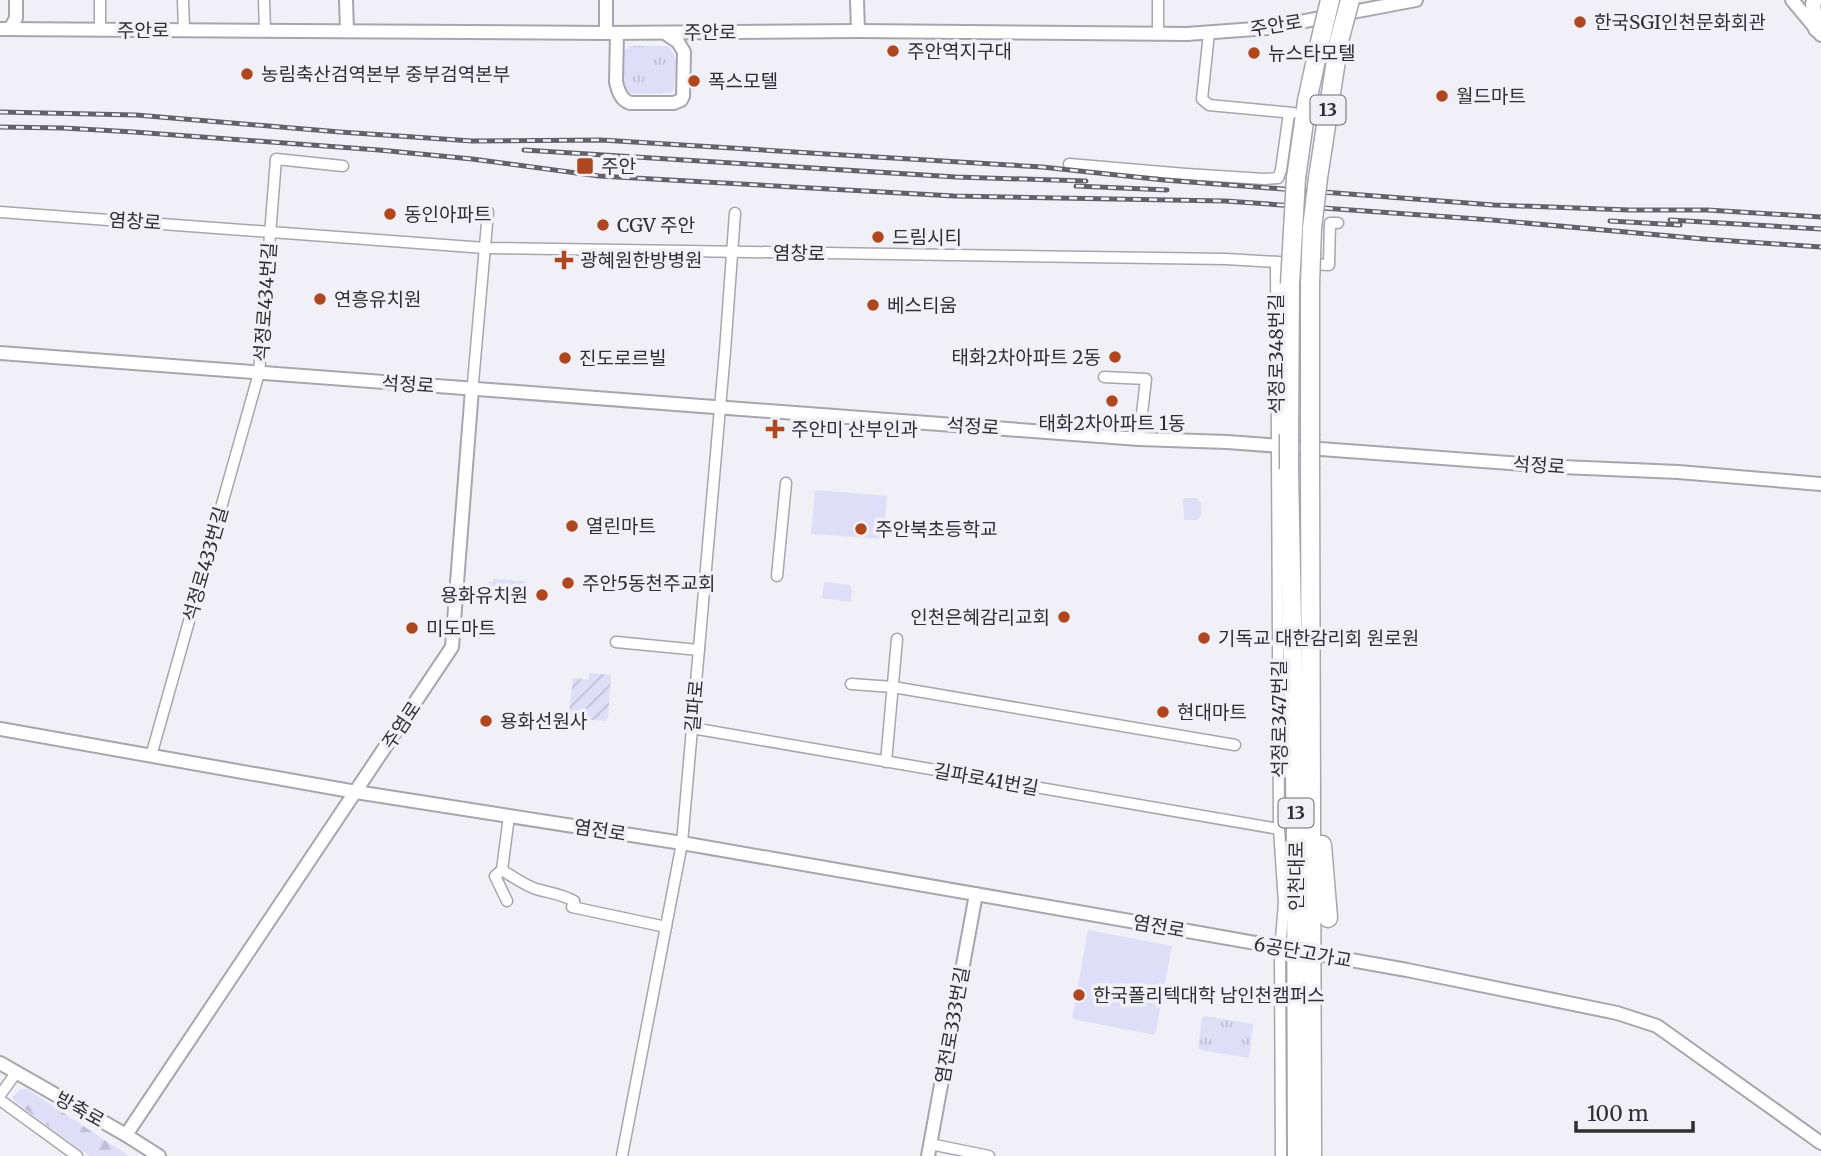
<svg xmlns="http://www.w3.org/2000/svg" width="1821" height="1156" font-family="Merriweather,'Noto Sans KR',serif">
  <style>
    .grass { fill: url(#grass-tufts) }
    .forest { fill: url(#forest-firs) }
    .park { fill: #dedef9 }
    .garden { fill: url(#garden-furrows) }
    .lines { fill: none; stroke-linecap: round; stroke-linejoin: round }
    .street-casing { stroke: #a6a6ac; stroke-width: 13 }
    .secondary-casing { stroke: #a6a6ac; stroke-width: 16 }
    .primary-casing { stroke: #a6a6ac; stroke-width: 18 }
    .highway-casing { stroke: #a6a6ac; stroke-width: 21 }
    .street { stroke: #fff; stroke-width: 10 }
    .secondary { stroke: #fff; stroke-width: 12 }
    .primary { stroke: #fff; stroke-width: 14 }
    .highway { stroke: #fff; stroke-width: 18 }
    .rail-casing { stroke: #636367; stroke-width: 5 }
    .rail { stroke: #f0f0f6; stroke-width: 2.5; stroke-dasharray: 8; stroke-linecap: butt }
    .secondary-bridge-casing { stroke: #a6a6ac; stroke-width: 16; stroke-linecap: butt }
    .highway-bridge-casing { stroke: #a6a6ac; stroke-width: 21; stroke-linecap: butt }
    .secondary-bridge { stroke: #fff; stroke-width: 12 }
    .highway-bridge { stroke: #fff; stroke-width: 18 }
    .poi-dot { fill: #ae471f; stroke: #f0f0f6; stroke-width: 2.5 }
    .labels { text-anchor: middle; stroke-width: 7; stroke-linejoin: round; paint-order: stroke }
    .shield { fill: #f0f0f6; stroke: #6a6a6e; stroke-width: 2 }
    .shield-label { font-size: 18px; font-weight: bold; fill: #303033 }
    .poi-label { font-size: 19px; fill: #303033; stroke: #f0f0f6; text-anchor: start }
    .street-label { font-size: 19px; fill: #303033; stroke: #f0f0f6 }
  </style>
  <defs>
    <pattern id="grass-tufts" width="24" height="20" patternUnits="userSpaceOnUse" patternTransform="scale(1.75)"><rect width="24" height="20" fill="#dedef9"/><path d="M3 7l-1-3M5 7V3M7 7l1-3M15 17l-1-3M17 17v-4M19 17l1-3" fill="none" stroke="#bfbfd6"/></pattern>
    <pattern id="forest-firs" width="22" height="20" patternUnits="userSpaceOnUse" patternTransform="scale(1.75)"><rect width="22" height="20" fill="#dedef9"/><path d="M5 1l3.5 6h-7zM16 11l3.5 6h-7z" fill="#bfbfd6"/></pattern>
    <pattern id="garden-furrows" width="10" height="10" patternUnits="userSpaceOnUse" patternTransform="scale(1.75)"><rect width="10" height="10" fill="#dedef9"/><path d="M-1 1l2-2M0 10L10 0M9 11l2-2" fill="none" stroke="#bfbfd6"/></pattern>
  </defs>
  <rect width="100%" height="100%" fill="#f0f0f6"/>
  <g class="grass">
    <polygon points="629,46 666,46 670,48 676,59 674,89 671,93 633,94 625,91 622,83 622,53"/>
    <polygon points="1205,1016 1253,1024 1249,1058 1200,1050 1198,1048 1202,1018"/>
  </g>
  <polygon class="forest" points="27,1089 129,1156 89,1156 14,1101 13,1097 19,1090"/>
  <g class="park">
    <polygon points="815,490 887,496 884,539 811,534"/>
    <polygon points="1183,498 1196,498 1201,503 1201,516 1197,520 1184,520"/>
    <polygon points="494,579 525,581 525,597 488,601 486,590 489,589 489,582 493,582"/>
    <polygon points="824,582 850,585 852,590 851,602 822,598"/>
    <polygon points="1088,930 1172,946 1155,1035 1072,1019"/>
  </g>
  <polygon class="garden" points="590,673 611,675 608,718 604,721 571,718 569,715 573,678 588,680"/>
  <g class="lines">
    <g class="street-casing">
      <g id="street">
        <polyline points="100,0 100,30"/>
        <polyline points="183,0 184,30"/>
        <polyline points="264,0 265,31"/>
        <polyline points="1209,33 1202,99 1209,105 1293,113"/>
        <polyline points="1158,34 1158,0"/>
        <polyline points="1069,164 1186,174 1264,179 1278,178 1281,170 1289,113"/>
        <polyline points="0,212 485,248 1226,259 1329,265 1330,223 1338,223"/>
        <polyline points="1276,262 1279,829 1284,903 1280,951 1281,1156"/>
        <polyline points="1104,377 1146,379 1139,439"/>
        <polyline points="472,389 473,383 488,212"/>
        <polyline points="777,576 786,483"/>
        <polyline points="616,642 699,650"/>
        <polyline points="851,684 893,687 1235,745"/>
        <polyline points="692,728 1279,829"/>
        <polyline points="151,756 259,373 276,159 343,166"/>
        <polyline points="886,762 897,639"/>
        <path d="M509,816L502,870C513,877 524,885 536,889C550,893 562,894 574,901L572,907L666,927"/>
        <polyline points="502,870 495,876 507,901"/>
        <polyline points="0,1095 16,1073"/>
        <polyline points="0,1100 77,1156"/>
        <polyline points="930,1144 989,1156"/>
        <polyline points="622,1156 682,843 725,351 735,213"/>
      </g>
    </g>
    <g class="secondary-casing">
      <g id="secondary">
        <polyline points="346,0 347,31"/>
        <polyline points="606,0 606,33"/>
        <polyline points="857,0 858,31"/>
        <polyline points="1792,0 1821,35"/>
        <polyline points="0,29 606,33 858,31 1187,34 1268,28 1416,0"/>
        <polyline points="10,29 16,18 16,0"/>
        <path d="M617,33L616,82C618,91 621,100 630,103H674L681,100L683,96L684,52L678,42L665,33"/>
        <polyline points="0,353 1139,439 1227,442 1562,467 1678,472 1821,484"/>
        <polyline points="0,729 356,792 682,843 1199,933"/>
        <polyline points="1407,970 1617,1013 1657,1026 1821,1143"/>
        <polyline points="0,1063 126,1135 159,1156"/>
        <polyline points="126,1135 452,647 472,389"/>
        <polyline points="928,1156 976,894"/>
      </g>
    </g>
    <g class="primary-casing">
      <polyline id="primary" points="1815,0 1813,4 1816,29"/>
    </g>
    <g class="highway-casing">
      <g id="highway">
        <polyline points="1296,178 1307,101 1319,46"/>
        <polyline points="1318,178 1339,41"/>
        <polyline points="1289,434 1290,284"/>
        <polyline points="1310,434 1310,284"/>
        <polyline points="1289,469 1296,829 1297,1156"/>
        <polyline points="1310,469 1312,1156"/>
        <polyline points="1322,845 1328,918"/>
      </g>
    </g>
    <use href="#street" class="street"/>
    <use href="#secondary" class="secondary"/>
    <use href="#primary" class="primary"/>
    <use href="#highway" class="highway"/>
    <g class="rail-casing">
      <g id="rail">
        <polyline points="0,112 136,115 340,132 472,141 601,140 843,155 1042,167 1164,180 1494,205 1629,210 1707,210 1821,217"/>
        <polyline points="0,127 63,128 134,132 379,150 472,159 599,176 954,196 1225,201 1492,220 1704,239 1821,247"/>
        <polyline points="524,150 956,177 1086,181"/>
        <polyline points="1076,186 1167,190"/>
        <polyline points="1670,220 1821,229"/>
        <polyline points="1610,221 1680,225"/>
      </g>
    </g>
    <use href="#rail" class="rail"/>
    <g class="secondary-bridge-casing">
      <polyline id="secondary-bridge" points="1199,933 1407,970"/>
    </g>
    <g class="highway-bridge-casing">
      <g id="highway-bridge">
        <polyline points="1339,41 1350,0"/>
        <polyline points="1319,46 1330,0"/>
        <polyline points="1290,284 1296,178"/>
        <polyline points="1310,284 1312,228 1318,178"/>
        <polyline points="1310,434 1310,469"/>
        <polyline points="1289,469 1289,434"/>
      </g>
    </g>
    <use href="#secondary-bridge" class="secondary-bridge"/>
    <use href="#highway-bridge" class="highway-bridge"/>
  </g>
  <g class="poi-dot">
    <circle cx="1580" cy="22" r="7"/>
    <circle cx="893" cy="51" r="7"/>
    <circle cx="1254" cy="53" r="7"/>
    <circle cx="247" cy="74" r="7"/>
    <circle cx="694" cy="81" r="7"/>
    <circle cx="1442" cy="96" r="7"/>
    <rect x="576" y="157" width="18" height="18" rx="3.5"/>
    <circle cx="390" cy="214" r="7"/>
    <circle cx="603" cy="225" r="7"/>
    <circle cx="878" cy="237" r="7"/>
    <path d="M560.5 249.5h7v7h7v7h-7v7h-7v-7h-7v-7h7z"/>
    <circle cx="320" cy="299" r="7"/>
    <circle cx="873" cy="305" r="7"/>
    <circle cx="1115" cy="357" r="7"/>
    <circle cx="565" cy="358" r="7"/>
    <circle cx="1112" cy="401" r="7"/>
    <path d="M771.5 418.5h7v7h7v7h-7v7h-7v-7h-7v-7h7z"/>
    <circle cx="572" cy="526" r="7"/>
    <circle cx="861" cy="529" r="7"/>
    <circle cx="568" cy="583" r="7"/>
    <circle cx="542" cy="595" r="7"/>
    <circle cx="1064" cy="617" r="7"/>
    <circle cx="412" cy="628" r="7"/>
    <circle cx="1204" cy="638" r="7"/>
    <circle cx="1163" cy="712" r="7"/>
    <circle cx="486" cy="721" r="7"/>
    <circle cx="1079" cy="995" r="7"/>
  </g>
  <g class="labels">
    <g class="shield">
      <rect x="1310.5" y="95.5" width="35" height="29" rx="5"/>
      <rect x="1278.5" y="798.5" width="35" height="29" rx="5"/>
    </g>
    <g class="shield-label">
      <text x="1328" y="116">13</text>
      <text x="1296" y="819">13</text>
    </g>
    <g class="poi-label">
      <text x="1594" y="29">한국SGI인천문화회관</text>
      <text x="907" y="58">주안역지구대</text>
      <text x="1268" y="60">뉴스타모텔</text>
      <text x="261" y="81">농림축산검역본부 중부검역본부</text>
      <text x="708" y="88">폭스모텔</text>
      <text x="1456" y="103">월드마트</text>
      <text x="601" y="173">주안</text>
      <text x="404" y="221">동인아파트</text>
      <text x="617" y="232">CGV 주안</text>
      <text x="892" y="244">드림시티</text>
      <text x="580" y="267">광혜원한방병원</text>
      <text x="334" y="306">연흥유치원</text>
      <text x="887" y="312">베스티움</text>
      <text x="1101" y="364" text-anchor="end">태화2차아파트 2동</text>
      <text x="579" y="365">진도로르빌</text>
      <text x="1112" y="430" text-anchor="middle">태화2차아파트 1동</text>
      <text x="791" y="436">주안미 산부인과</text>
      <text x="586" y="533">열린마트</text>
      <text x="875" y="536">주안북초등학교</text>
      <text x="582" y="590">주안5동천주교회</text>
      <text x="528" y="602" text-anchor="end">용화유치원</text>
      <text x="1050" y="624" text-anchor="end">인천은혜감리교회</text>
      <text x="426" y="635">미도마트</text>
      <text x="1218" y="645">기독교 대한감리회 원로원</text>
      <text x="1177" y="719">현대마트</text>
      <text x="500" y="728">용화선원사</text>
      <text x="1093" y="1002">한국폴리텍대학 남인천캠퍼스</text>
    </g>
    <g class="street-label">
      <text transform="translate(1276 25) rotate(-9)" y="7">주안로</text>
      <text x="143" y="37">주안로</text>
      <text x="710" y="39">주안로</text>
      <text transform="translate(135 221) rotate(4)" y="7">염창로</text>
      <text transform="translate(799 253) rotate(1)" y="7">염창로</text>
      <text transform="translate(265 302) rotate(-86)" y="7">석정로434번길</text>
      <text transform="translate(1276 354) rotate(-90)" y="7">석정로348번길</text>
      <text transform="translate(408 384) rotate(4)" y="7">석정로</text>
      <text transform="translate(973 426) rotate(4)" y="7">석정로</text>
      <text transform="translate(1539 465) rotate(4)" y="7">석정로</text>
      <text transform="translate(205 564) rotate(-74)" y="7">석정로433번길</text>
      <text transform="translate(694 706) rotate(-85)" y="7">길파로</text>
      <text transform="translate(1279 719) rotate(-90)" y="7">석정로347번길</text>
      <text transform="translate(401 725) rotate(-56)" y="7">주염로</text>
      <text transform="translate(986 779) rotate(10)" y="7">길파로41번길</text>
      <text transform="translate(600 830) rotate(9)" y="7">염전로</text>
      <text transform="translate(1296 876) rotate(-90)" y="7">인천대로</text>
      <text transform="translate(1159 926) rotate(10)" y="7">염전로</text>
      <text transform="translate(1303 952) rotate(10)" y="7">6공단고가교</text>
      <text transform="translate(952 1025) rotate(-80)" y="7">염전로333번길</text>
      <text transform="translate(80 1109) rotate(29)" y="7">방축로</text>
    </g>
  </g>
  <path d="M1576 1121v10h117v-10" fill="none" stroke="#303033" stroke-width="3.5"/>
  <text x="1587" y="1121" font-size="21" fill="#303033" stroke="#f0f0f6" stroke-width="5" paint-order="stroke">100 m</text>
</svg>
